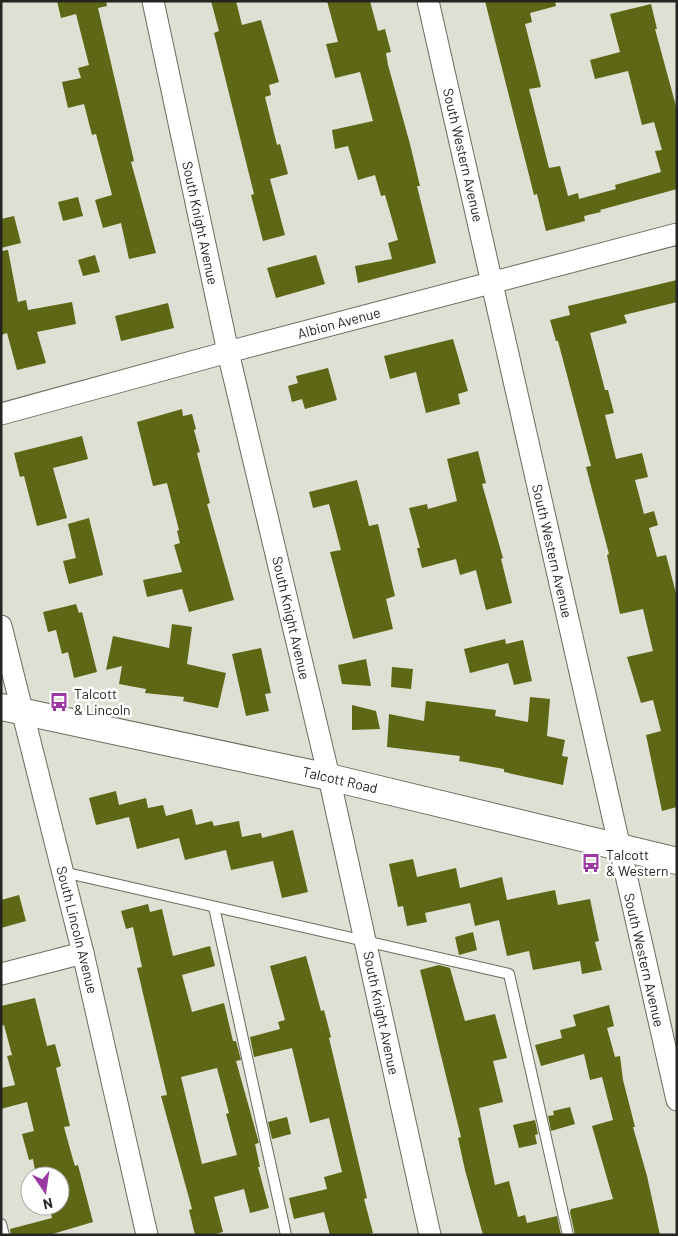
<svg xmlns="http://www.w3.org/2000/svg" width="678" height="1236" font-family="Barlow,sans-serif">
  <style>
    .building { fill: #5d6715; fill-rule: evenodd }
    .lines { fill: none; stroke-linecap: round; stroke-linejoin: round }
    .service-casing { stroke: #696b5f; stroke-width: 12 }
    .minor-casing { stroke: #696b5f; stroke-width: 23 }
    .tertiary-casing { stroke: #696b5f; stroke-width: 28 }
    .service { stroke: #fff; stroke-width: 10 }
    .minor { stroke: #fff; stroke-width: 21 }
    .tertiary { stroke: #fff; stroke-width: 26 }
    .labels { text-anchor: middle; stroke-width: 5; stroke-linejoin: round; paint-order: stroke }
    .street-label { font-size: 14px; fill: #242520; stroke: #fff }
    .poi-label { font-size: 14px; fill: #242520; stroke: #fff; text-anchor: start }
  </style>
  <rect width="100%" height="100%" fill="#dde0d2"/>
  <g class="building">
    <polygon points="57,1 106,1 107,6 98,8 134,161 131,162 156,253 129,259 121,223 103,228 95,200 112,195 96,134 92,135 84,104 68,108 62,82 81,78 78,68 89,65 76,14 61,18"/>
    <polygon points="211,1 236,1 242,25 261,20 279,82 269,85 271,95 265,97 277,145 280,144 288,174 270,179 285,235 263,241 251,195 254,194 214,33 219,31"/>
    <polygon points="327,1 370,1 378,31 385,29 391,52 386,53 388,65 410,144 420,186 417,186 436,263 358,283 355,266 392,259 388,243 398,240 385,195 381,196 375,175 358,180 348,146 335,149 332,130 373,121 360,72 335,78 326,44 338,42"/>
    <polygon points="485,1 555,1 556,6 530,13 532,22 525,24 541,87 529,89 549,168 560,166 568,196 578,193 579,199 616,189 615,185 661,172 655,151 662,150 654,122 642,125 628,71 595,79 590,60 620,52 610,14 651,4 657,29 655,29 677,110 677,189 600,210 601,212 584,216 585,221 546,231 537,194 534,195"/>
    <polygon points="78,197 83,216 63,221 58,202"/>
    <polygon points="14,216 21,243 1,248 1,219"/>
    <polygon points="8,250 18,302 26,300 28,310 72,302 76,324 37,332 46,363 17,370 7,333 1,335 1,251"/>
    <polygon points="95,255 100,272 83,276 78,260"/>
    <polygon points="316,255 325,284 276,298 267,268"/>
    <polygon points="677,280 677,302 624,315 627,323 590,333 605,390 608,390 614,413 605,415 616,459 642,453 648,477 635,480 644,514 654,511 658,525 649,528 657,557 666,555 677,597 677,807 662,811 646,735 661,731 653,700 641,703 627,657 653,651 643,609 620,614 607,555 609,554 586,467 591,466 558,341 556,341 550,320 570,315 568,306"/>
    <polygon points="168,303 174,328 121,341 115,316"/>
    <polygon points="453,339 468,391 458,394 460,404 426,413 416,372 390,379 384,356"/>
    <polygon points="328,368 337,400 305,409 302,399 292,402 288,386 298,383 296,376"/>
    <polygon points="182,409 183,416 192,414 196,429 194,430 200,452 197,453 210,503 207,504 234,600 189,612 182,589 147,597 143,580 182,572 174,545 180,543 177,531 179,530 167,483 153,486 137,422"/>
    <polygon points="82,436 88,459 53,468 67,518 37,526 24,476 20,477 14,453"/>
    <polygon points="478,451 486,483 482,484 503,558 501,559 512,603 486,610 476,570 460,575 456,559 422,568 417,548 420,548 409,508 427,504 428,509 457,501 447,459"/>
    <polygon points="357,480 369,526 378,524 395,596 386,599 393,629 353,639 330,552 341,550 329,504 313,508 309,492"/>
    <polygon points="89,518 103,575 69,584 63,561 76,558 68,524"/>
    <polygon points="76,604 79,613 82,612 97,672 74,678 68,652 62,654 56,630 48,632 43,612"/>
    <polygon points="172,624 192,627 187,664 226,673 218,708 183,701 184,697 145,693 146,689 119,684 122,666 106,670 113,636 169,648"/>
    <polygon points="505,639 506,644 523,640 532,681 514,685 508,663 470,673 464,649"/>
    <polygon points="261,648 271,693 265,694 269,711 246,716 232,654"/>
    <polygon points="366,659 371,686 342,684 338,665"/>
    <polygon points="392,667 413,669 411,689 391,687"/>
    <polygon points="530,697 550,699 547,736 565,740 562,756 568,757 563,785 504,772 504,769 459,761 460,756 387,747 389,714 424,721 426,701 496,710 495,716 528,722"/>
    <polygon points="352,705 376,711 380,729 352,730"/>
    <polygon points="116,791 119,805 146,798 148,808 163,805 166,816 192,809 196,825 212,821 214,826 239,821 242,837 261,833 262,838 293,830 308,892 282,898 273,861 231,870 226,850 185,860 179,838 137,849 129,817 96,825 89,798"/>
    <polygon points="413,859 417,877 456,868 460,888 502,877 507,900 555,890 558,905 590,899 599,941 595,942 602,970 582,974 580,961 533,970 529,951 507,956 499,920 475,926 470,903 425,913 427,922 407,926 403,906 398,907 389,864"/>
    <polygon points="19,895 26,921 1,928 1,900"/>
    <path d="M148,904L150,912L162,909L173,956L210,946L215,966L182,975L192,1012L224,1003L233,1041H236L241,1060L236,1061L259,1143L255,1144L260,1167H258L269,1208L250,1213L244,1189L214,1197L223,1232L211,1235H195L189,1210L192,1209L161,1096L167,1095L137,968L142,967L133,927L126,929L121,911ZM217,1068L229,1113L226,1114L237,1155L202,1164L181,1077Z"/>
    <polygon points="473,932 477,950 459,955 455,937"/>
    <polygon points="306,956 321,1011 324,1010 331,1037 329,1038 367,1198 364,1199 373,1233 365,1235 330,1235 324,1212 294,1219 289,1198 327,1189 324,1177 342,1172 329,1118 310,1123 292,1048 254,1057 250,1037 280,1029 278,1022 285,1020 270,966"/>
    <polygon points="439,965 450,968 465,1021 495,1014 507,1058 493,1061 503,1102 479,1108 495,1185 509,1181 518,1217 525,1215 527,1223 557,1216 561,1235 483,1235 465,1170 458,1138 461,1137 420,970"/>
    <polygon points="35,998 47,1046 55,1044 61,1066 56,1068 70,1126 64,1127 72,1156 75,1166 78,1165 93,1222 49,1235 11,1235 10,1229 52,1218 49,1206 60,1206 60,1176 36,1176 33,1159 29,1160 22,1134 34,1131 27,1102 1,1109 1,1088 15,1085 7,1056 12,1055 4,1025 1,1026 1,1006"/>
    <polygon points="609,1005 614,1026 607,1028 615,1057 620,1056 623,1080 635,1127 633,1127 647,1176 660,1235 575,1235 570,1212 571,1209 613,1199 592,1126 613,1120 602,1077 590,1080 584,1054 541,1066 535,1045 562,1038 560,1030 576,1026 573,1015"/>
    <polygon points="570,1107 575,1124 551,1131 548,1116 554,1115 553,1111"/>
    <polygon points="287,1117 291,1134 272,1139 268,1122"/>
    <polygon points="535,1120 538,1134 535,1135 537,1144 519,1148 513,1125"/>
  </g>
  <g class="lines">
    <g class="service-casing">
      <g id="service">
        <polyline points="63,872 509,974 568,1235"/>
        <polyline points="214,907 286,1235"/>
        <polyline points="1,1224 4,1235"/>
      </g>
    </g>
    <g class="minor-casing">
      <g id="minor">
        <polyline points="153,1 228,352 329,777 430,1235"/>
        <polyline points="428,1 677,1100"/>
        <polyline points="1,414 228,352 677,234"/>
        <polyline points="1,626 83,953 147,1235"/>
        <polyline points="1,974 83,953"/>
      </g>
    </g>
    <g class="tertiary-casing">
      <polyline id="tertiary" points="1,707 329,777 677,861"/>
    </g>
    <use href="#service" class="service"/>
    <use href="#minor" class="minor"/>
    <use href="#tertiary" class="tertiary"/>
  </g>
  <defs>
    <g id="bus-bare" transform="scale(1.5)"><path d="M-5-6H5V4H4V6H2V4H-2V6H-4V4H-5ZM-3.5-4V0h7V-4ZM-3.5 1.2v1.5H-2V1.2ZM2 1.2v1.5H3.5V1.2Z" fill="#9a3aa2" stroke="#fff" stroke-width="2.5" paint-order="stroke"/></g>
  </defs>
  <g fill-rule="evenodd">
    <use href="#bus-bare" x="59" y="702"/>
    <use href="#bus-bare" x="591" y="863"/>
  </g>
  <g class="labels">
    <g class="street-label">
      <text transform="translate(463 155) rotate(77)" y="5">South Western Avenue</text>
      <text transform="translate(200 223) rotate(78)" y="5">South Knight Avenue</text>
      <text transform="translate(339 323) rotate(-15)" y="5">Albion Avenue</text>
      <text transform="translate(552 551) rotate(77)" y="5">South Western Avenue</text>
      <text transform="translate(291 618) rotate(77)" y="5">South Knight Avenue</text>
      <text transform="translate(340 780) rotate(13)" y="5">Talcott Road</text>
      <text transform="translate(77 930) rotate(76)" y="5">South Lincoln Avenue</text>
      <text transform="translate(644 960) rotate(77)" y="5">South Western Avenue</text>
      <text transform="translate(381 1013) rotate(78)" y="5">South Knight Avenue</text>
    </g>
    <g class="poi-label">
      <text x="74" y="699">Talcott<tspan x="74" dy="16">&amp; Lincoln</tspan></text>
      <text x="606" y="860">Talcott<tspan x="606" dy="16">&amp; Western</tspan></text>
    </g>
  </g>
  <rect width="678" height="1236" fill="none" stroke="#242520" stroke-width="5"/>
  <g transform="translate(45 1191) rotate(167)"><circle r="24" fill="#ffffff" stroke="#a7a8a6"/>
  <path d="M0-4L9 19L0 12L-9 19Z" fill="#9a3aa2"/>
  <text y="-8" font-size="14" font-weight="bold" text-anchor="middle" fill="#242520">N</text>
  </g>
</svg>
